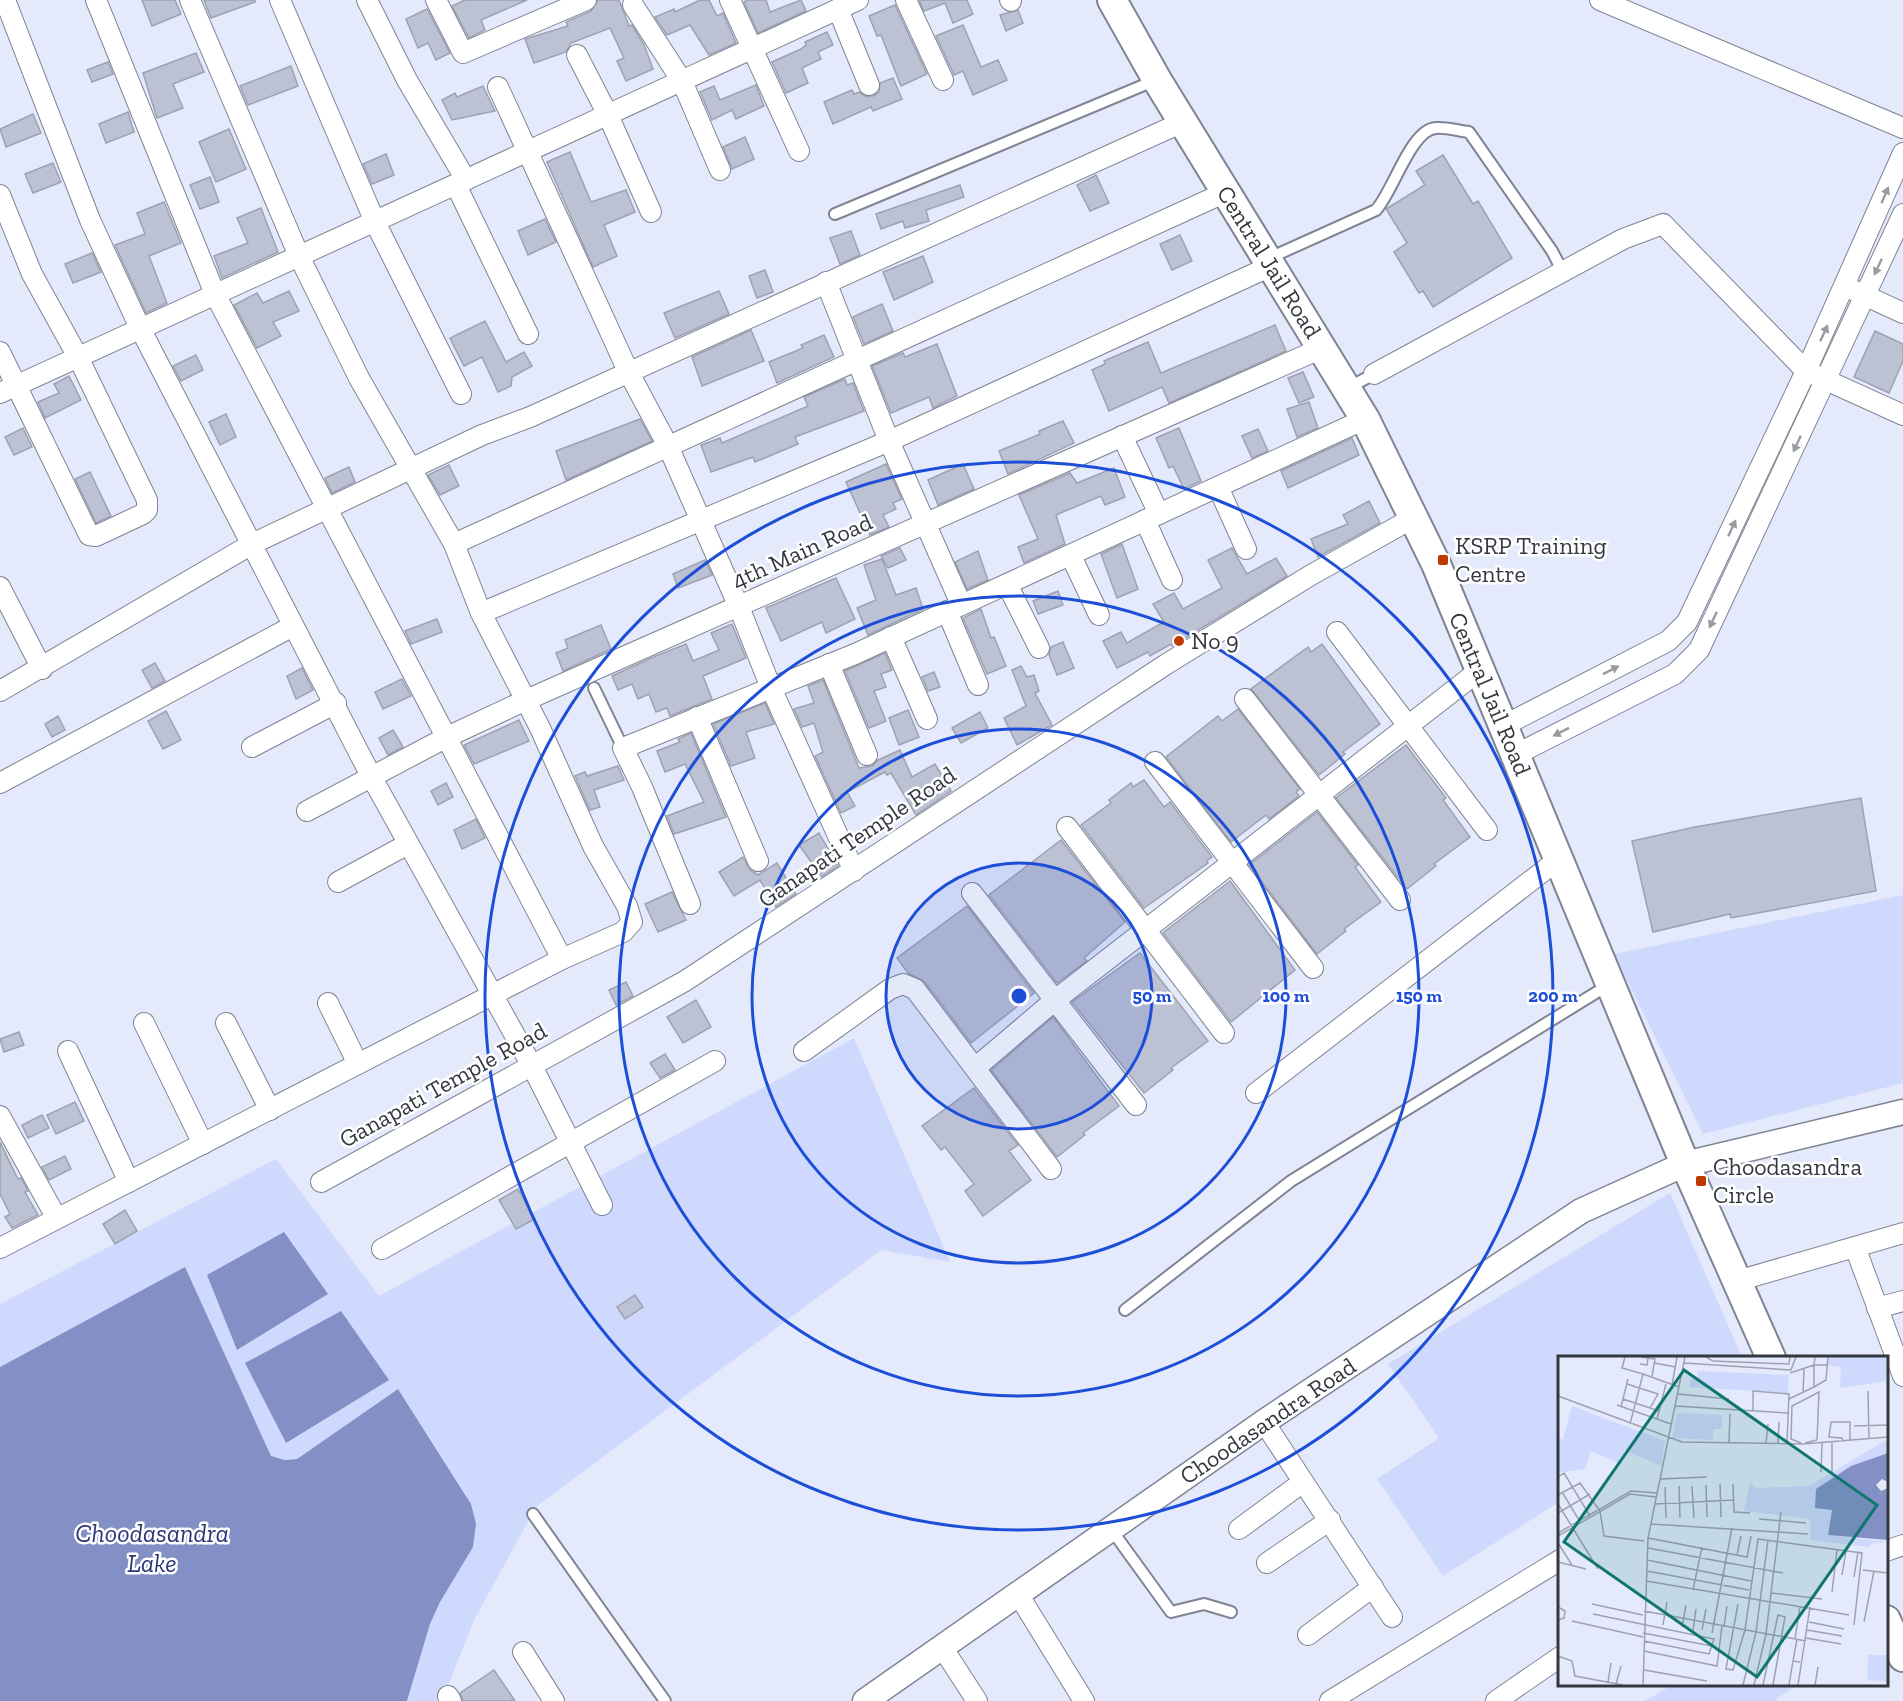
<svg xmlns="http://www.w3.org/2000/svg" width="1903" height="1701" font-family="'Zilla Slab',serif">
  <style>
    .green { fill: #cfd9fe }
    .water { fill: #8290c6 }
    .building { fill: #bcc1d3; stroke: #9da2b3; stroke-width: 1.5 }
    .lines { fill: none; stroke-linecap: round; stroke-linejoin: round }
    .service-casing { stroke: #7f8494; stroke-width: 14 }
    .minor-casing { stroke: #7f8494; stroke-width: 22 }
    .tertiary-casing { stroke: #7f8494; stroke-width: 27 }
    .secondary-casing { stroke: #7f8494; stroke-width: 32 }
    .service { stroke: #fff; stroke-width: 10 }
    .minor { stroke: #fff; stroke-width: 20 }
    .tertiary { stroke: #fff; stroke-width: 24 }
    .secondary { stroke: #fff; stroke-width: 28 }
    .oneway { fill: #9a9b9e }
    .ring { fill: none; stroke: #1d4ed8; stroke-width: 3 }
    .poi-dot { fill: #c03802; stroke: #fff; stroke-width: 2 }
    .labels { text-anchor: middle; stroke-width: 5; stroke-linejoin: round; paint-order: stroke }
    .street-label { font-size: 24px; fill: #34373e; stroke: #fff }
    .poi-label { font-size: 24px; fill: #34373e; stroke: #fff; text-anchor: start }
    .water-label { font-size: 26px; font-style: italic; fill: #2c3779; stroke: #fff }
    .inset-road { fill: none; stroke: #9ea2b0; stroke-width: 1.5 }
    .view { fill: #0f766e; fill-opacity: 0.15; stroke: #0f766e; stroke-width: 3 }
    .inset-edge { fill: none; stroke: #34373e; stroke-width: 3 }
    .centre { fill: #1d4ed8; stroke: #fff; stroke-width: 3 }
    .ring-label { font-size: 18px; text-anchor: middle; font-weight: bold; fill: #1d4ed8; stroke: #fff; stroke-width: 5; stroke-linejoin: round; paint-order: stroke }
  </style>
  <rect width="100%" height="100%" fill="#e4eafc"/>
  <g class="green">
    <polygon points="1903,895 1903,1083 1703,1134 1614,954"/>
    <polygon points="854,1038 950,1262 881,1250 536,1507 474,1620 442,1701 407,1701 430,1624 440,1602 473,1547 476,1524 466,1495 398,1389 297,1459 285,1460 271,1456 185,1268 0,1367 0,1304 276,1159 379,1296"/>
    <polygon points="1670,1193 1742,1357 1560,1358 1559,1502 1443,1576 1377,1479 1439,1438 1388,1364"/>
    <polygon points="1672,1685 1672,1684 1797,1685 1776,1699 1777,1701 1645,1701"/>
  </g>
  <g class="water">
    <polygon points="284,1232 328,1294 237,1350 207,1275"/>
    <polygon points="185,1267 271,1456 285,1460 297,1459 398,1389 471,1504 476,1524 473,1547 440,1602 430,1624 407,1701 0,1701 0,1367"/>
    <polygon points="341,1311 389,1380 286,1443 245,1363"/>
  </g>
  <g class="building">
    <polygon points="142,0 175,0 181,14 152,26"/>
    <polygon points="204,0 255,0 255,2 211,18"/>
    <polygon points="465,0 527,0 481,20 485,30 469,38 452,6"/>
    <polygon points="598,0 619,0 629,26 632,25 644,45 653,69 626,81 617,61 624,58 610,28 571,43 566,52 534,63 525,39 568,26 566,22 591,11"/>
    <polygon points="700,0 709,0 717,16 723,13 736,43 709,55 690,25 667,35 655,17 674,9 675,12"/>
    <polygon points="747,0 766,0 770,12 801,0 806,11 758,33 744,2"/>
    <polygon points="919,0 967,0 973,14 953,23 945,3 924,11"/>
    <polygon points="895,5 927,74 901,86 881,35 877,36 869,16"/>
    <polygon points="427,9 450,53 436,60 428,43 418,48 406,19"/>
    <polygon points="1018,10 1023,23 1006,31 1000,15"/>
    <polygon points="963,25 981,67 998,60 1007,80 973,95 963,71 954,75 936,36"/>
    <polygon points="827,32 833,45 818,52 821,59 802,68 808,83 786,93 772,62 801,49 806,45 805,42"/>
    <polygon points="196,53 204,72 173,84 183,108 157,118 143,73"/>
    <polygon points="108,62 113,74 92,82 87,70"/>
    <polygon points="291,66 298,86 248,105 240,86"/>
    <polygon points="893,78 902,99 873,111 871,107 833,124 824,102 852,90 854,94 859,92 867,97 873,96 879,92 880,83"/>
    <polygon points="756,85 764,106 736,119 732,110 712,120 700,92 714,86 720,100"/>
    <polygon points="483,86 495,111 452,120 442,100 455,93 457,97"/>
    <polygon points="128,112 134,132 106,143 99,124"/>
    <polygon points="33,114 41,133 6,147 0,129"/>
    <polygon points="229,129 246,169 216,182 199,142"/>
    <polygon points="745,137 754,159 732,169 723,147"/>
    <polygon points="570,152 591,202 626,190 635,212 604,225 617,256 593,267 547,162"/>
    <polygon points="386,154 394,175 372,184 363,164"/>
    <polygon points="1443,155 1473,204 1478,201 1512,258 1433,307 1423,291 1419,293 1394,252 1407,243 1386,209 1425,185 1416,171"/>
    <polygon points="53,163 61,182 33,193 25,174"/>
    <polygon points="1096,175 1109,203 1090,211 1077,185"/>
    <polygon points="210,177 219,202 200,209 190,185"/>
    <polygon points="960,185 964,197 926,210 929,221 905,228 903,221 881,229 876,214"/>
    <polygon points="164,202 181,243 149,256 167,303 146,313 115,245 145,234 137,213"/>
    <polygon points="261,208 278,252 222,278 214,256 248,243 237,218"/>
    <polygon points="545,219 556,242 528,255 518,231"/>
    <polygon points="851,231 860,255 840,264 830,238"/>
    <polygon points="1180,235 1192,261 1172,270 1160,244"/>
    <polygon points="92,253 101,272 73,283 65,264"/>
    <polygon points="923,256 933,282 894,300 883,272"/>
    <polygon points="765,270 773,292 757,298 749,276"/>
    <polygon points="289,291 299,311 273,322 281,336 257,348 234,305 257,293 263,303"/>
    <polygon points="719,291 729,314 675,338 664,313"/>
    <polygon points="882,304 893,331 864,344 853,317"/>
    <polygon points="485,321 506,362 524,352 532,366 512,377 511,386 498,392 482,357 464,366 450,338"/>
    <polygon points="1275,325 1286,351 1169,403 1162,387 1109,411 1092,370 1105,364 1104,361 1148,342 1161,373"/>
    <polygon points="751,330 764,361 702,386 692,357"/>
    <polygon points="1875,331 1903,344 1903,361 1889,393 1854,377"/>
    <polygon points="824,335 834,357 777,383 769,362 803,348 801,345"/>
    <polygon points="937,344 957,396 933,408 929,397 891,413 872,366 903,353 905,357"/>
    <polygon points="196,355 203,370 181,381 173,366"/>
    <polygon points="1303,372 1314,397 1299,403 1288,378"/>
    <polygon points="69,376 81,400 45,418 38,402 59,393 54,384"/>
    <polygon points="845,379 847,385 853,383 864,411 795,437 798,444 755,462 753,457 711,472 701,445 720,438 722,443 808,406 804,397"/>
    <polygon points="1309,402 1318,428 1297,437 1287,409"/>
    <polygon points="226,414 236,437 220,445 209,422"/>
    <polygon points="640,419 652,441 566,480 556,451"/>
    <polygon points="1063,421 1074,443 1008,474 999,451 1040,434 1039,431"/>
    <polygon points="23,428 32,447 14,455 5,437"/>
    <polygon points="1179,428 1201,481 1184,489 1173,466 1169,468 1156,438"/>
    <polygon points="1258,429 1268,451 1252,458 1242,436"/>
    <polygon points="1352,438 1359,455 1288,488 1281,471"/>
    <polygon points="886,464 902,499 893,503 896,509 883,515 889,527 870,535 846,482"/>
    <polygon points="963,464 974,489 938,505 928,480"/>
    <polygon points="449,465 459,486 440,495 428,475"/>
    <polygon points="349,467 355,482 332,493 325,478"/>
    <polygon points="1114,468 1125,497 1105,505 1101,496 1056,515 1065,544 1024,563 1018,547 1038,539 1019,495 1070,473 1077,483"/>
    <polygon points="90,472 111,516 96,523 75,479"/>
    <polygon points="1369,501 1380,523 1318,557 1311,539 1348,524 1343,515"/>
    <polygon points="1122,544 1138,589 1117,598 1101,554"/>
    <polygon points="900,548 906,560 888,568 881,556"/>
    <polygon points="1232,548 1247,574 1276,558 1287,576 1172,646 1171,644 1150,656 1148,652 1117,668 1103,641 1121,632 1127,643 1164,622 1153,604 1174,593 1183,609 1222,588 1208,560"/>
    <polygon points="978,551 988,580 967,589 955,562"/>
    <polygon points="882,559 896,595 916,588 923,609 868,635 857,608 876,600 864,565"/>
    <polygon points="705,560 712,575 678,588 673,574"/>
    <polygon points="836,578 855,619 826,633 822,622 781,641 766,608"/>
    <polygon points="1058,591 1063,605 1038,614 1033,601"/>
    <polygon points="981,609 991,638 994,637 1006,666 987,674 963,618"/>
    <polygon points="437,619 442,632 411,644 405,631"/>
    <polygon points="732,624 746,658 703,676 712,699 670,716 667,708 656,712 649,694 638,699 632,684 618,690 612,676 651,658 686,644 693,661 719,650 711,633"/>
    <polygon points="601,625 611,649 563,671 556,653 568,648 565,640"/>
    <polygon points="1063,642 1074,668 1057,675 1049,655 1051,647"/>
    <polygon points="1322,644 1380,724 1343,752 1345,754 1319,775 1251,689 1308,647 1311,652"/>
    <polygon points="885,653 892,670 881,674 886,687 874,691 886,721 869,728 845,671"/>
    <polygon points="155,663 165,681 152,688 142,670"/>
    <polygon points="1021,666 1027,677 1034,675 1039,691 1035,693 1052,725 1017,745 1004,718 1026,706 1012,670"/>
    <polygon points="302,668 313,690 296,699 287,676"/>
    <polygon points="934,672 940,687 928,691 922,677"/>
    <polygon points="402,679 411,696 383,709 375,692"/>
    <polygon points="823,680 859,768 872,766 878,760 900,750 912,777 935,764 951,791 916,815 891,773 887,775 885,772 847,792 855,806 841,813 815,756 823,752 814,723 802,727 794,709 814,703 808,686"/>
    <polygon points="765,703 774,724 746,732 755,758 731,766 713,724"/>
    <polygon points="1238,709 1300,789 1296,792 1299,796 1269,819 1266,815 1231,842 1166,757 1218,716 1222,721"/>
    <polygon points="908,710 919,737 899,745 889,718"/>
    <polygon points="166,711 181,740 163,749 148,721"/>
    <polygon points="980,712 988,728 961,743 952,728"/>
    <polygon points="58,716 65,730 52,737 45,724"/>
    <polygon points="519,720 529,741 474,764 464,745"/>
    <polygon points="393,730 403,747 388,755 379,738"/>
    <polygon points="691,733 726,817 674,834 667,816 704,802 685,764 665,772 657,751 680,742 678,739"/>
    <polygon points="1406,745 1446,798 1443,800 1470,837 1434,864 1436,866 1407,889 1336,798"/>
    <polygon points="618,766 624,780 594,790 600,807 590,810 575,776 585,772 587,776"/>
    <polygon points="1144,780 1164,807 1170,802 1212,857 1207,861 1208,863 1144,908 1081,825 1111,803 1109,800 1131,783 1133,787"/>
    <polygon points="446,783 453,797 438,805 431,791"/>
    <polygon points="1861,798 1876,891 1731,918 1730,914 1653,932 1632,841 1695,827"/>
    <polygon points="1317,812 1358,865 1355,867 1381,902 1344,929 1346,931 1317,954 1249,865"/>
    <polygon points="476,819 485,838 462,849 454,830"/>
    <polygon points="819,833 838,866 822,877 799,845"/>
    <polygon points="1061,840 1125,922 1084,958 1087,961 1057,983 989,895"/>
    <polygon points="743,857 750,870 758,875 777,863 796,894 776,907 760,880 734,896 719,872"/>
    <polygon points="1230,881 1295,970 1231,1022 1163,933"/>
    <polygon points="672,892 686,920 658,932 645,904"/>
    <polygon points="967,906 1034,993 971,1043 925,982 908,973 897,958"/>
    <polygon points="1140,953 1208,1041 1171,1068 1173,1070 1144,1093 1072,1002"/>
    <polygon points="626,982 633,996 616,1005 609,990"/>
    <polygon points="696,1000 711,1027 683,1043 667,1017"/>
    <polygon points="1053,1017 1119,1106 1083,1133 1085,1135 1057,1157 991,1070"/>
    <polygon points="19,1032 24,1045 4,1052 0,1039"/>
    <polygon points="665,1054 675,1070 660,1078 650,1063"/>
    <polygon points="974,1088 1018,1145 1009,1151 1031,1180 983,1216 965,1191 974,1184 945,1147 941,1150 922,1126"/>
    <polygon points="75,1102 84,1121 56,1134 47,1115"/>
    <polygon points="42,1115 49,1128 28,1138 22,1125"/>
    <polygon points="0,1142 18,1179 21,1178 28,1191 25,1192 38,1215 12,1228 5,1217 10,1214 0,1194"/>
    <polygon points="65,1156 71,1169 49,1180 42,1167"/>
    <polygon points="518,1189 535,1219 516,1229 499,1200"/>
    <polygon points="125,1210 137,1231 115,1244 103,1224"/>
    <polygon points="635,1295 643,1307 625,1319 617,1307"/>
    <polygon points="494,1670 515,1701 463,1701 460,1693"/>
  </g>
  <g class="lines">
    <g class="service-casing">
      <g id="service">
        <polyline points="835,214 1156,80"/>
        <path d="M1267,259L1376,210C1393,192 1411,129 1436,128C1446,127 1459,131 1469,132L1552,251L1564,274"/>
        <polyline points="1346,389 1374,374"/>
        <polyline points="594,688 623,748"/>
        <polyline points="1125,1310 1291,1181 1610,984"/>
        <polyline points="533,1514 665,1701"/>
        <polyline points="1111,1529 1171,1612 1204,1604 1231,1612"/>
      </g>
    </g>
    <g class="minor-casing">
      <g id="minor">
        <polyline points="5,0 90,220 140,328 371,776 532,1066 602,1205"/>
        <polyline points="96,0 215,294 562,959"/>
        <polyline points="280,0 375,222 461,394"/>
        <polyline points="367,0 407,80 466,180"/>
        <polyline points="436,0 463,53 586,0"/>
        <polyline points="730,0 799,151"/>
        <polyline points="906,0 943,80"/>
        <polyline points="1010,0 1011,1"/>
        <polyline points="1600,0 1903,128"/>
        <polyline points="633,5 682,81 720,170"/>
        <polyline points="838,9 869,85"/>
        <polyline points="577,55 608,115 651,212"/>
        <polyline points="498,87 628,371 668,446 739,607 771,688 854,871"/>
        <polyline points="456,185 528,334"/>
        <polyline points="0,195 32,274 78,357 147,500 147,510 143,514 96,536 89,535 0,352"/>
        <polyline points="826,282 889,441 961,604"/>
        <polyline points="1853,290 1903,313"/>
        <polyline points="1374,374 1623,239 1663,224 1806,371 1903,415"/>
        <polyline points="0,393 858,0"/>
        <polyline points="1122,436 1159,514"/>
        <polyline points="1218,487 1246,549"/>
        <polyline points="1145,520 1172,580"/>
        <polyline points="454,544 1226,192"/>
        <polyline points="1071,556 1099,615"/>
        <polyline points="1007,584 1039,648"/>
        <polyline points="0,587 42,669"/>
        <polyline points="947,611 978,685"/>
        <polyline points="481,613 889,441 1271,266"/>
        <polyline points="1337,632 1487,830"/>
        <polyline points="891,637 927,719"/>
        <polyline points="829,664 867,755"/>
        <polyline points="0,691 252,544 482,435 530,417 1183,122"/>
        <polyline points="1245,699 1400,900"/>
        <polyline points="697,717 758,861"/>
        <polyline points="1503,726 1668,641 1687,622 1806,371 1903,153"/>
        <polyline points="252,747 336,703"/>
        <polyline points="1515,755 1675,674 1699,650 1903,214"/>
        <polyline points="1155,762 1313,968"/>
        <polyline points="0,783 293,626"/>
        <polyline points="307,811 447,737 524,701 1322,348"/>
        <polyline points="1067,827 1224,1033"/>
        <polyline points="338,882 408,844"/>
        <polyline points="972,893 1136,1105"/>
        <polyline points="690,904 642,787 623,748 855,654 1365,419"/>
        <polyline points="328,1003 358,1064"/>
        <polyline points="144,1023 203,1144"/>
        <polyline points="226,1023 270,1110"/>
        <polyline points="68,1051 129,1182"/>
        <polyline points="804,1051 890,989 903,984 915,989 1051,1169"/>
        <polyline points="975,1068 1054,1001 1480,670"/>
        <polyline points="1256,1093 1559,859"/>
        <polyline points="0,1116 56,1217"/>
        <polyline points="321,1182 685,981 1165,665 1311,575 1413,518"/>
        <polyline points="1855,1247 1903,1376"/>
        <polyline points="0,1248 562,959 623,932 632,922 627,906 593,846 540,728 481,613 454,544 359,378 299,256 190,0"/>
        <polyline points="382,1249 715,1061"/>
        <polyline points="1737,1281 1903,1233"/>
        <polyline points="1877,1308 1903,1301"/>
        <polyline points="1264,1422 1392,1617"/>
        <polyline points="1239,1529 1303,1482"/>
        <polyline points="1886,1551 1903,1545"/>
        <polyline points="1267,1563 1330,1520"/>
        <polyline points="1018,1594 1084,1701"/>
        <polyline points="1308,1635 1373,1587"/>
        <polyline points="942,1647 977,1701"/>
        <polyline points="523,1652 554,1701"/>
        <polyline points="448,1696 451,1701"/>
        <polyline points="1330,1701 1560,1560"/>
        <polyline points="1496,1701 1560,1657"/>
      </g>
    </g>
    <g class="tertiary-casing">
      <polyline id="tertiary" points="865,1701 1264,1422 1581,1211 1685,1164 1903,1112"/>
    </g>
    <g class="secondary-casing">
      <g id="secondary">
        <polyline points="1112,0 1157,80 1365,419 1436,564 1685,1164 1771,1358"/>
        <polyline points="1886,1620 1903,1657"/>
      </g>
    </g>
    <use href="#service" class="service"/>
    <use href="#minor" class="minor"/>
    <use href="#tertiary" class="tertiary"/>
    <use href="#secondary" class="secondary"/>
  </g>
  <defs><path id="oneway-solid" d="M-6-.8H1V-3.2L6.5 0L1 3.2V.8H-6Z" transform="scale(1.5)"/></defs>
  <g class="oneway">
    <use href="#oneway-solid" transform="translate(1885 195) rotate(-67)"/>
    <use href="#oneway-solid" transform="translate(1878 267) rotate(115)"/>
    <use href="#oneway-solid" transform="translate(1824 333) rotate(-65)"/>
    <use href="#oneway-solid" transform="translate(1797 444) rotate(115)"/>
    <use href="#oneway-solid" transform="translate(1732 528) rotate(-65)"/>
    <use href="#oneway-solid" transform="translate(1713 620) rotate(115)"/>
    <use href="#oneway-solid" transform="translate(1611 670) rotate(-27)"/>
    <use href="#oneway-solid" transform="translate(1561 732) rotate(153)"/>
  </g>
  <circle cx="1019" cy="996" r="133" fill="#1d4ed8" fill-opacity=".12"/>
  <g class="ring">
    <circle cx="1019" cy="996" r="133"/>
    <circle cx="1019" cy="996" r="267"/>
    <circle cx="1019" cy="996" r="400"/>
    <circle cx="1019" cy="996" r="534"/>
  </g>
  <g class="poi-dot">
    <rect x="1437" y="554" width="12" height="12" rx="3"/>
    <circle cx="1179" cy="641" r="6"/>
    <rect x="1695" y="1175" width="12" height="12" rx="3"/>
  </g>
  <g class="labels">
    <g class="street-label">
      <text transform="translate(1269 262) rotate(58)" y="8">Central Jail Road</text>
      <text transform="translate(802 551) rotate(-24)" y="8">4th Main Road</text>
      <text transform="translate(1490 694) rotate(67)" y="8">Central Jail Road</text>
      <text transform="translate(857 837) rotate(-34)" y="8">Ganapati Temple Road</text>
      <text transform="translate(443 1085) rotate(-29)" y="8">Ganapati Temple Road</text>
      <text transform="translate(1268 1421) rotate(-34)" y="8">Choodasandra Road</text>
    </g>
    <g class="poi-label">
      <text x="1455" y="554">KSRP Training<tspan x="1455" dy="28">Centre</tspan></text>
      <text x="1191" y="649">No 9</text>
      <text x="1713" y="1175">Choodasandra<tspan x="1713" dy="28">Circle</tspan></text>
    </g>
    <g class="water-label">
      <text x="152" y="1542">Choodasandra<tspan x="152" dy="30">Lake</tspan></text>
    </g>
  </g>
  <g transform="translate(1558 1356)">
    <rect width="330" height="330" fill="#e4eafc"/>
    <path d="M271,1H330V25L282,32L283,11L270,9ZM140,15L231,19L230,37L131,31L133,23H139ZM14,50L107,85L103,110L67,94L62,108L33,95L27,113L0,117V82L5,83ZM119,57L164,59V73H155V84L114,82ZM330,83V97L293,110L259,132L257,152L274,154L270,179L330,186L315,187L311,191L253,184L252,163L186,155L192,126L198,132L251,130ZM310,299H330L328,326L309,324Z" fill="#cfd9fe"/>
    <path d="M330,97V126L324,123L318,129L323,135L330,132V184L270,179L274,154L257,152L258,133L293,110Z" fill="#8290c6"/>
    <path class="inset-road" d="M67,1L64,12L85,18L72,68M148,1L155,5L231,8L232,1M257,1L256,9H269M90,2L97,3L94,20M96,7L118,11M126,7L233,14L238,1M82,8L89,9L90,2L83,1M85,18L121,31M69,28L100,38L92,52M114,29L119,1M256,31L268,24L270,1M310,35L311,83M245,37L246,13M120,38L171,43M0,40L124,86L245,88L330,81M65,43L101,55M231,43L256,31V9L232,17M59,49L113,68M117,50L230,57M63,51L70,23M195,55V35L231,38L229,87M99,63L108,28M296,70L330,69M285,85L284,82L271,81L273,66H292V84M171,87L172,58M208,87L210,68M220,87L221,66M243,87L233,83L234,50L261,36L259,84L247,87M263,116L264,87M274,117V86M0,121L6,117L32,160M102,123L149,121M162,128L163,161M175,128L176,156L192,157M148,129L149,161M121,130L122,162M134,130L136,162M107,131L108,162M4,136L21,164M0,139L22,127L42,155L46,180L86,185M0,148L40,213M97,148L176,144M0,157L32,138M201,163L248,167M93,168L250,178M0,177L73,135L99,137M0,180L72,138L98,141M90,182L189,201L193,180M0,187L14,209M90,192L225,217M179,199L183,180M89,204L193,225M0,206L28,213M305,214L330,217M89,215L191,234M284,219L288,195M296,221L300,196M88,225L291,259M135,234L144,191M274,236L279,194M213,237L264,243M34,248L85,259M180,248L168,313L175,314L187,274L200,183L304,197L296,269M0,251L7,255L6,262L0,264M86,255L248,285M35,258L156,283L151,298L86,285M14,265L85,281M251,266L286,273M306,266L316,215M105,269L109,246M166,270L169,250M124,271L128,249M144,274L148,253M249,274L284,280M135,275L138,253M85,277L154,290M154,277L174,172M248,282L283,288M237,283L242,250M239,283L235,305L242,306M86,295L159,310L164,270M0,300L14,305L17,320L65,329M86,314L149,325M50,326L53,307M58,328L63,310M85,329L90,182L127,1M185,329L198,276L210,184M196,329L208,278L223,156M205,329L220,259L227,261L215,329M231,329L235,305M240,329L252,251M257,329L260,311"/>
    <path class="view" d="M126,14L319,149L199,321L6,186Z"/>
    <rect width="330" height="330" class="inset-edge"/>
  </g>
  <circle cx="1019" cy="996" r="9" class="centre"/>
  <g class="ring-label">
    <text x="1152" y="1002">50 m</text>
    <text x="1286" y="1002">100 m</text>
    <text x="1419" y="1002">150 m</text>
    <text x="1553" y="1002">200 m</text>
  </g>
</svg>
